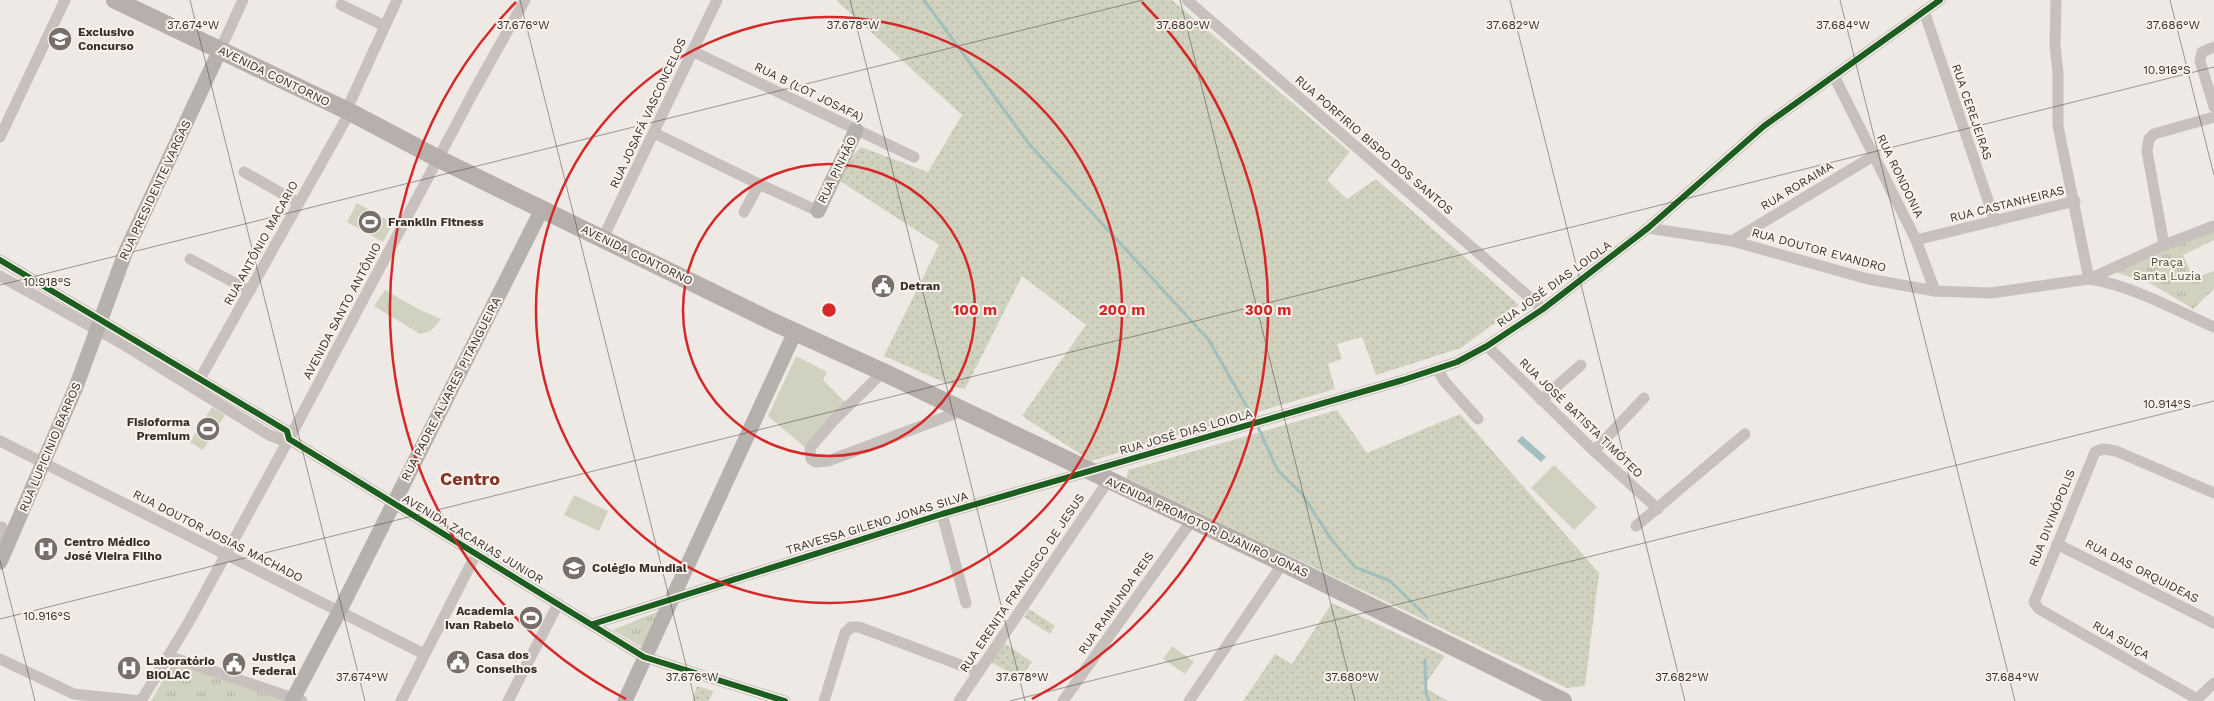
<svg xmlns="http://www.w3.org/2000/svg" width="2214" height="701" font-family="'Work Sans',sans-serif">
  <style>
    .grass { fill: url(#grass-dots) }
    .park { fill: url(#park-tufts) }
    .pitch { fill: #d0d2bf }
    .water { fill: #a1bfbd }
    .lines { fill: none; stroke-linecap: round; stroke-linejoin: round }
    .stream { stroke: #a1bfbd; stroke-width: 3 }
    .street { stroke: #c7c0bc; stroke-width: 11 }
    .secondary { stroke: #b7b1ad; stroke-width: 15 }
    .primary { stroke: #b6afab; stroke-width: 18 }
    .cycleway-casing { stroke: #f9f2ec; stroke-width: 9 }
    .cycleway { stroke: #1b5e20; stroke-width: 6 }
    .ticks { fill: none; stroke: #382e2a; stroke-width: 1; stroke-opacity: 0.45 }
    .ring { fill: none; stroke: #d62828; stroke-width: 2.5 }
    .labels { text-anchor: middle; stroke-width: 4; stroke-linejoin: round; paint-order: stroke }
    .poi-label { font-size: 12px; font-weight: bold; fill: #382e2a; stroke: #f9f2ec; text-anchor: start }
    .street-label { font-size: 12px; fill: #382e2a; stroke: #f9f2ec }
    .park-label { font-size: 12px; fill: #495430; stroke: #f9f2ec }
    .district-label { font-size: 18px; font-weight: bold; fill: #823828; stroke: #f9f2ec }
    .ticks-label { font-size: 12px; text-anchor: middle; fill: #382e2a; stroke: #f9f2ec; stroke-width: 4; stroke-linejoin: round; paint-order: stroke }
    .centre { fill: #d62828; stroke: #f9f2ec; stroke-width: 2.5 }
    .ring-label { font-size: 15px; text-anchor: middle; font-weight: bold; fill: #d62828; stroke: #f9f2ec; stroke-width: 4; stroke-linejoin: round; paint-order: stroke }
  </style>
  <defs>
    <pattern id="grass-dots" width="8" height="8" patternUnits="userSpaceOnUse" patternTransform="scale(1.25)"><rect width="8" height="8" fill="#d0d2bf"/><path d="M2 2h.1M6 6h.1" fill="none" stroke="#b3b5a4" stroke-width="1.8" stroke-linecap="round"/></pattern>
    <pattern id="park-tufts" width="24" height="20" patternUnits="userSpaceOnUse" patternTransform="scale(1.25)"><rect width="24" height="20" fill="#d0d2bf"/><path d="M3 7l-1-3M5 7V3M7 7l1-3M15 17l-1-3M17 17v-4M19 17l1-3" fill="none" stroke="#b3b5a4"/></pattern>
  </defs>
  <rect width="100%" height="100%" fill="#eee9e4"/>
  <g class="grass">
    <polygon points="836,0 1172,0 1350,152 1327,180 1347,199 1376,179 1519,305 1461,348 1376,375 1362,337 1337,344 1342,359 1328,364 1335,389 1091,461 1022,416 1086,325 1022,276 965,389 955,387 884,356 939,245 840,181 845,164 861,147 928,172 962,115"/>
    <polygon points="1337,410 1367,453 1460,414 1599,573 1585,686 1567,688 1127,478 1128,470"/>
    <polygon points="1332,603 1445,656 1423,687 1448,701 1243,701 1275,654 1292,664"/>
    <polygon points="1029,609 1055,626 1050,634 1024,617"/>
    <polygon points="1003,642 1032,662 1020,679 991,662"/>
    <polygon points="697,686 713,691 709,701 692,701"/>
  </g>
  <g class="park">
    <polygon points="2214,231 2214,240 2183,255 2194,278 2214,271 2214,289 2193,309 2150,283 2114,272 2155,252"/>
    <polygon points="659,611 643,648 613,630"/>
    <polygon points="173,663 286,701 151,701"/>
  </g>
  <g class="pitch">
    <polygon points="357,203 393,223 383,242 347,222"/>
    <polygon points="385,290 418,309 441,319 431,331 420,334 374,306"/>
    <polygon points="796,356 827,372 823,380 845,402 806,448 768,416"/>
    <polygon points="212,407 225,415 203,450 190,442"/>
    <polygon points="1554,465 1597,507 1574,530 1531,488"/>
    <polygon points="574,495 608,511 599,531 564,515"/>
    <polygon points="1172,646 1194,662 1185,674 1163,659"/>
  </g>
  <polygon class="water" points="1522,436 1546,457 1541,462 1517,441"/>
  <g class="lines">
    <g class="stream">
      <polyline points="924,0 1029,144 1208,339 1254,419"/>
      <polyline points="1257,425 1278,471 1302,494 1331,539 1355,567 1390,581 1426,616"/>
      <polyline points="1425,660 1426,693 1429,701"/>
    </g>
    <g class="street">
      <polyline points="1187,0 1543,309"/>
      <polyline points="2056,0 2055,45 2058,73 2058,126 2089,279 2164,245 2214,226"/>
      <polyline points="341,5 385,26"/>
      <polyline points="1924,11 1995,221"/>
      <polyline points="2214,47 2202,52 2200,61 2214,107"/>
      <polyline points="220,50 243,0"/>
      <polyline points="692,51 914,157"/>
      <polyline points="1834,76 1916,240 1935,291"/>
      <polyline points="346,111 397,0"/>
      <polyline points="654,133 759,184 818,211"/>
      <polyline points="0,137 65,0"/>
      <polyline points="244,172 299,203"/>
      <polyline points="744,212 759,184"/>
      <path d="M1648,228L1732,241L1868,279L1935,291L1991,293L2089,279C2134,286 2173,309 2214,327"/>
      <polyline points="603,238 717,0"/>
      <polyline points="1916,240 2075,201"/>
      <polyline points="1732,241 1875,155"/>
      <polyline points="2164,245 2147,151 2149,139 2154,134 2214,117"/>
      <polyline points="190,259 250,291"/>
      <polyline points="0,260 287,431 289,439 644,657 785,701"/>
      <polyline points="0,276 126,346 269,435 282,440 289,439"/>
      <polyline points="1487,346 1594,451 1658,509"/>
      <polyline points="1437,369 1445,382 1478,419"/>
      <polyline points="883,372 834,420 810,448 811,459 816,462 828,461 964,410"/>
      <polyline points="197,384 350,112"/>
      <polyline points="1541,400 1581,365"/>
      <polyline points="0,441 424,654"/>
      <polyline points="1594,451 1644,398"/>
      <polyline points="942,514 966,603"/>
      <polyline points="1636,526 1745,434"/>
      <polyline points="2057,544 2214,623"/>
      <polyline points="0,545 4,535 2,527"/>
      <polyline points="593,624 942,514 1403,380 1457,362 1487,346 1543,309 1648,228 1764,126 1940,0"/>
      <polyline points="168,656 302,701"/>
      <polyline points="0,659 74,694 141,701"/>
      <polyline points="2197,699 2039,609 2034,602 2095,452 2103,449 2116,451 2214,493"/>
      <polyline points="141,701 190,620 289,439 474,91 525,0"/>
      <polyline points="401,701 476,554"/>
      <polyline points="508,701 558,604"/>
      <polyline points="824,701 845,633 851,627 859,627 979,672"/>
      <polyline points="959,701 1108,481"/>
      <polyline points="1063,701 1192,520"/>
      <polyline points="1189,701 1283,563"/>
      <polyline points="2195,701 2214,683"/>
    </g>
    <g class="secondary">
      <polyline points="818,211 856,130"/>
      <polyline points="0,562 76,387 126,251 220,50"/>
      <polyline points="292,701 339,612 542,209"/>
      <polyline points="625,701 795,332"/>
    </g>
    <polyline class="primary" points="115,0 350,112 439,159 771,321 883,372 1283,563 1563,701"/>
    <g class="cycleway-casing">
      <g id="cycleway">
        <polyline points="0,260 287,431 289,439 644,657 785,701"/>
        <polyline points="593,624 942,514 1403,380 1457,362 1487,346 1543,309 1648,228 1764,126 1940,0"/>
      </g>
    </g>
    <use href="#cycleway" class="cycleway"/>
  </g>
  <path class="ticks" d="M190,0L365,701M520,0L695,701M850,0L1025,701M1180,0L1355,701M1510,0L1685,701M1840,0L2015,701M2170,0L2214,175M0,285L1143,0M0,560L35,701M0,619L2214,67M1010,701L2214,401"/>
  <g class="ring">
    <circle cx="829" cy="310" r="146"/>
    <circle cx="829" cy="310" r="293"/>
    <path d="M626 699A439 439 0 0 1 516 2M1142 2A439 439 0 0 1 1032 699"/>
  </g>
  <defs>
    <g id="school-disc" transform="scale(1.25)"><circle r="9.5" fill="#786f6b" stroke="#f9f2ec"/><path d="M0-5L7-2L0 1L-7-2ZM-4 1L0 2.5L4 1V4Q0 6-4 4Z" fill="#fff"/></g>
    <g id="stadium-disc" transform="scale(1.25)"><circle r="9.5" fill="#786f6b" stroke="#f9f2ec"/><path d="M0-5a6.5 5 0 1 0 0 10a6.5 5 0 1 0 0-10ZM-3.5-1.8h7v3.6h-7Z" fill="#fff"/></g>
    <g id="civic-disc" transform="scale(1.25)"><circle r="9.5" fill="#786f6b" stroke="#f9f2ec"/><path d="M-.6-6.5H3V-4.5H.6V-3L4-1V1h2V6H-6V1h2V-1L-.6-3ZM-1.2 2.5V6h2.4V2.5Z" fill="#fff"/></g>
    <g id="hospital-disc" transform="scale(1.25)"><circle r="9.5" fill="#786f6b" stroke="#f9f2ec"/><path d="M-5-5h3v3.5h4V-5h3V5h-3V1.5h-4V5h-3Z" fill="#fff"/></g>
  </defs>
  <g fill-rule="evenodd">
    <use href="#school-disc" x="60" y="39"/>
    <use href="#stadium-disc" x="370" y="222"/>
    <use href="#civic-disc" x="883" y="286"/>
    <use href="#stadium-disc" x="208" y="429"/>
    <use href="#hospital-disc" x="46" y="549"/>
    <use href="#school-disc" x="574" y="568"/>
    <use href="#stadium-disc" x="531" y="618"/>
    <use href="#civic-disc" x="458" y="662"/>
    <use href="#civic-disc" x="234" y="664"/>
    <use href="#hospital-disc" x="129" y="668"/>
  </g>
  <g class="labels">
    <g class="poi-label">
      <text x="78" y="36">Exclusivo<tspan x="78" dy="14">Concurso</tspan></text>
      <text x="388" y="226">Franklin Fitness</text>
      <text x="900" y="290">Detran</text>
      <text x="190" y="426" text-anchor="end">Fisioforma<tspan x="190" dy="14">Premium</tspan></text>
      <text x="64" y="546">Centro Médico<tspan x="64" dy="14">José Vieira Filho</tspan></text>
      <text x="592" y="572">Colégio Mundial</text>
      <text x="514" y="615" text-anchor="end">Academia<tspan x="514" dy="14">Ivan Rabelo</tspan></text>
      <text x="476" y="659">Casa dos<tspan x="476" dy="14">Conselhos</tspan></text>
      <text x="252" y="661">Justiça<tspan x="252" dy="14">Federal</tspan></text>
      <text x="146" y="665">Laboratório<tspan x="146" dy="14">BIOLAC</tspan></text>
    </g>
    <g class="street-label">
      <text transform="translate(274 76) rotate(26)" y="4">AVENIDA CONTORNO</text>
      <text transform="translate(809 92) rotate(26)" y="4">RUA B (LOT JOSAFA)</text>
      <text transform="translate(1972 112) rotate(71)" y="4">RUA CEREJEIRAS</text>
      <text transform="translate(648 113) rotate(-65)" y="4">RUA JOSAFÁ VASCONCELOS</text>
      <text transform="translate(1374 145) rotate(41)" y="4">RUA PORFIRIO BISPO DOS SANTOS</text>
      <text transform="translate(837 170) rotate(-64)" y="4">RUA PINHÃO</text>
      <text transform="translate(1900 176) rotate(64)" y="4">RUA RONDONIA</text>
      <text transform="translate(1797 186) rotate(-31)" y="4">RUA RORAIMA</text>
      <text transform="translate(155 190) rotate(-65)" y="4">RUA PRESIDENTE VARGAS</text>
      <text transform="translate(2007 204) rotate(-14)" y="4">RUA CASTANHEIRAS</text>
      <text transform="translate(261 243) rotate(-61)" y="4">RUA ANTÔNIO MACARIO</text>
      <text transform="translate(1819 250) rotate(15)" y="4">RUA DOUTOR EVANDRO</text>
      <text transform="translate(637 255) rotate(26)" y="4">AVENIDA CONTORNO</text>
      <text transform="translate(1554 284) rotate(-36)" y="4">RUA JOSÉ DIAS LOIOLA</text>
      <text transform="translate(342 311) rotate(-62)" y="4">AVENIDA SANTO ANTÔNIO</text>
      <text transform="translate(451 389) rotate(-63)" y="4">RUA PADRE ALVARES PITANGUEIRA</text>
      <text transform="translate(1581 418) rotate(44)" y="4">RUA JOSÉ BATISTA TIMÓTEO</text>
      <text transform="translate(1186 432) rotate(-16)" y="4">RUA JOSÉ DIAS LOIOLA</text>
      <text transform="translate(50 447) rotate(-67)" y="4">RUA LUPICINIO BARROS</text>
      <text transform="translate(2052 518) rotate(-68)" y="4">RUA DIVINÓPOLIS</text>
      <text transform="translate(877 523) rotate(-17)" y="4">TRAVESSA GILENO JONAS SILVA</text>
      <text transform="translate(1207 527) rotate(25)" y="4">AVENIDA PROMOTOR DJANIRO JONAS</text>
      <text transform="translate(218 536) rotate(27)" y="4">RUA DOUTOR JOSIAS MACHADO</text>
      <text transform="translate(473 539) rotate(31)" y="4">AVENIDA ZACARIAS JUNIOR</text>
      <text transform="translate(2142 571) rotate(27)" y="4">RUA DAS ORQUIDEAS</text>
      <text transform="translate(1022 583) rotate(-56)" y="4">RUA ERENITA FRANCISCO DE JESUS</text>
      <text transform="translate(1116 603) rotate(-55)" y="4">RUA RAIMUNDA REIS</text>
      <text transform="translate(2121 640) rotate(30)" y="4">RUA SUIÇA</text>
    </g>
    <g class="park-label">
      <text x="2167" y="266">Praça<tspan x="2167" dy="14">Santa Luzia</tspan></text>
    </g>
    <g class="district-label">
      <text x="470" y="485">Centro</text>
    </g>
  </g>
  <g class="ticks-label">
    <text x="193" y="29">37.674°W</text>
    <text x="523" y="29">37.676°W</text>
    <text x="853" y="29">37.678°W</text>
    <text x="1183" y="29">37.680°W</text>
    <text x="1513" y="29">37.682°W</text>
    <text x="1843" y="29">37.684°W</text>
    <text x="2173" y="29">37.686°W</text>
    <text x="2167" y="74">10.916°S</text>
    <text x="47" y="286">10.918°S</text>
    <text x="2167" y="408">10.914°S</text>
    <text x="47" y="620">10.916°S</text>
    <text x="362" y="681">37.674°W</text>
    <text x="692" y="681">37.676°W</text>
    <text x="1022" y="681">37.678°W</text>
    <text x="1352" y="681">37.680°W</text>
    <text x="1682" y="681">37.682°W</text>
    <text x="2012" y="681">37.684°W</text>
  </g>
  <circle cx="829" cy="310" r="8" class="centre"/>
  <g class="ring-label">
    <text x="975" y="315">100 m</text>
    <text x="1122" y="315">200 m</text>
    <text x="1268" y="315">300 m</text>
  </g>
</svg>
